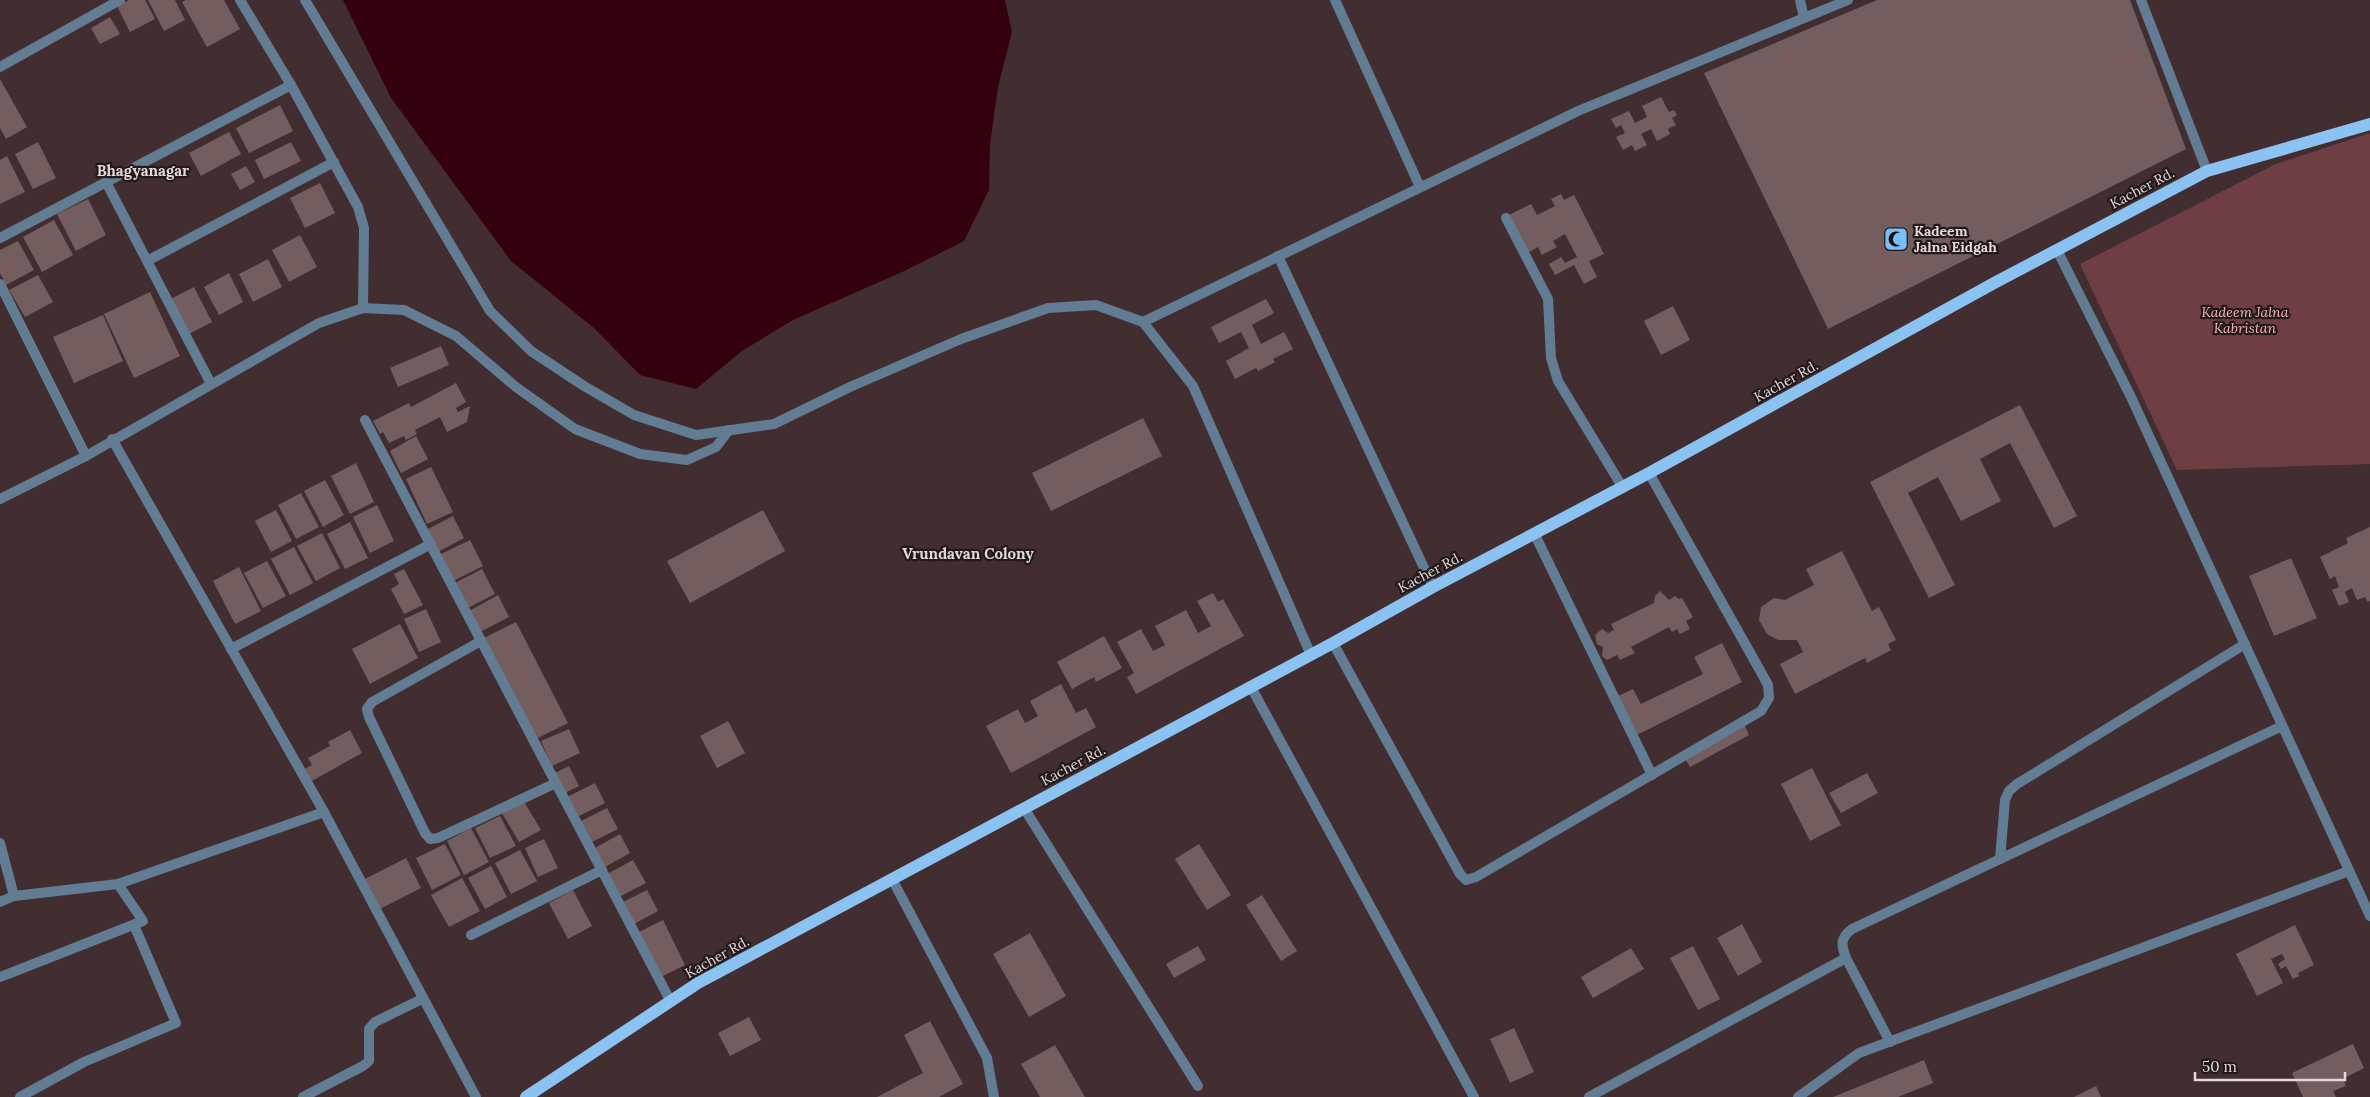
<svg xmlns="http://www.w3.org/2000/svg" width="2370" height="1097" font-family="Lora,serif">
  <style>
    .green { fill: #6e3e44 }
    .water { fill: #36010e }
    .building { fill: #735d5f }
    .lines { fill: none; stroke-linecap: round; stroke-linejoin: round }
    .minor { stroke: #617c93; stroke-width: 10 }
    .tertiary { stroke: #617c93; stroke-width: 10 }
    .primary { stroke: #8ac2f1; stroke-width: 12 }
    .labels { text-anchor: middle; stroke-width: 4.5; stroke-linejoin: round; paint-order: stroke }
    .street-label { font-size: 14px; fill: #e5d8d9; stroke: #22191a }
    .poi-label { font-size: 14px; font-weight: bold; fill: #e5d8d9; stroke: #22191a; text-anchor: start }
    .park-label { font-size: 14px; font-style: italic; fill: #f8b4ba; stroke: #22191a }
    .neighbourhood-label { font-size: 15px; font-weight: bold; fill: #e5d8d9; stroke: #22191a }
  </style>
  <rect width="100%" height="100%" fill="#422e30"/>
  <polygon class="green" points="2370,133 2370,464 2177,470 2080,264 2276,164"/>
  <polygon class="water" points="343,0 1005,0 1012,32 998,87 990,144 989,190 964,241 902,272 793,320 742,351 696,389 640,375 594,328 511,261 391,98"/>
  <g class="building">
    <polygon points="129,0 145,0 155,19 130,32 117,6"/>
    <polygon points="148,0 175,0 185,20 164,31"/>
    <polygon points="186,0 224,0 240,29 207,47 182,2"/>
    <polygon points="1877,0 2130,0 2186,149 1828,329 1704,73"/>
    <polygon points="110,17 120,34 100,44 91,28"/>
    <polygon points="0,79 27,127 6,139 0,128"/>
    <polygon points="1661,97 1669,112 1674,110 1677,115 1672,118 1676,125 1668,129 1670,134 1657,141 1651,129 1641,134 1647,145 1635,151 1632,145 1623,150 1616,137 1625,133 1621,125 1616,128 1611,119 1629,111 1635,123 1647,117 1642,106"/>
    <polygon points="280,105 293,131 249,153 236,128"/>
    <polygon points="229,132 241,154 201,176 189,153"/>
    <polygon points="38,142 56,178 33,189 15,154"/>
    <polygon points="291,142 301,161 264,179 255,160"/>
    <polygon points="7,156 25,192 0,204 0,160"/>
    <polygon points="246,166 255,182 240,190 231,174"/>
    <polygon points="320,183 335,213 305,228 290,198"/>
    <polygon points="1561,194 1564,200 1574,195 1604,254 1589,261 1597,277 1584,284 1574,265 1555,275 1549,264 1561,257 1565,263 1577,257 1565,234 1553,241 1557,247 1542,255 1538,247 1526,254 1507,216 1531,204 1537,215 1555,206 1551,199"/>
    <polygon points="88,199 106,235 76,251 57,214"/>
    <polygon points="54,220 73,255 42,272 23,237"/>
    <polygon points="300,235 317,267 289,282 272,250"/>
    <polygon points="18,241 34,270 6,285 0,273 0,250"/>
    <polygon points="268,259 282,287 253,302 239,274"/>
    <polygon points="229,273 243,302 219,315 204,287"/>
    <polygon points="38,275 53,302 25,317 9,290"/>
    <polygon points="194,287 212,322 189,334 171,299"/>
    <polygon points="150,292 180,356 134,378 104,314"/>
    <polygon points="1266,299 1274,313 1252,325 1261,344 1284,332 1293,349 1273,359 1275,362 1258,371 1256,368 1235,379 1226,361 1249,348 1241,332 1219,343 1211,327"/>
    <polygon points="1673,306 1690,340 1661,355 1644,321"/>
    <polygon points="103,315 123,361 74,383 53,337"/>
    <polygon points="441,346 449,365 398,387 390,368"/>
    <polygon points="456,383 466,402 456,408 458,412 470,406 467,422 447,432 440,417 415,430 417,434 406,440 404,436 389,443 383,432 380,434 373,421 409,403 411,407"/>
    <polygon points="2020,405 2077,516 2054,528 2010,443 1980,459 2001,501 1961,521 1938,477 1908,493 1955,585 1929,598 1870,482"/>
    <polygon points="1143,418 1162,456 1051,511 1032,473"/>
    <polygon points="416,436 428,459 401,473 390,451"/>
    <polygon points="356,463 374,502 350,514 331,476"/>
    <polygon points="431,467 453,512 427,524 406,479"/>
    <polygon points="325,480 344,515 323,527 304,491"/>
    <polygon points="301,493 319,527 296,539 278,505"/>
    <polygon points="377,505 394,541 370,553 353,517"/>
    <polygon points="276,510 292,541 271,552 255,521"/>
    <polygon points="763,510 785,551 690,603 667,561"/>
    <polygon points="453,516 464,538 438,552 426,530"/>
    <polygon points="350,522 368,558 345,569 327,534"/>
    <polygon points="2370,527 2370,601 2368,602 2365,597 2357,600 2352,588 2345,592 2349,602 2339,606 2332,590 2339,587 2335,576 2330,579 2320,557 2348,543 2346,538"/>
    <polygon points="322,533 340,568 316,581 297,546"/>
    <polygon points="470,540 483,566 453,581 439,555"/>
    <polygon points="294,547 313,583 290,595 271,559"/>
    <polygon points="1842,551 1872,611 1879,607 1896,640 1888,644 1891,650 1867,663 1865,658 1795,694 1780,664 1803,652 1797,640 1778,640 1767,634 1759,620 1761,607 1774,598 1785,600 1814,585 1806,569"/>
    <polygon points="2291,558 2317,618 2274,636 2249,576"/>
    <polygon points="267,561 286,596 263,608 244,573"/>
    <polygon points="239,567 261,611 235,624 213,581"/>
    <polygon points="404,569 423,605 404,614 391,589 399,584 394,574"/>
    <polygon points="482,569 495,594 468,608 455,583"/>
    <polygon points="1660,591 1669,600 1675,596 1679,599 1682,598 1693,617 1686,621 1690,629 1680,634 1677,629 1672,632 1669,627 1631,647 1635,653 1620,660 1617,655 1607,660 1602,656 1603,647 1597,644 1595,635 1602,629 1608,633 1614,630 1611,624 1654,603 1655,596"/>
    <polygon points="1213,593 1218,602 1223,599 1244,636 1136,694 1127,677 1134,673 1117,642 1141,629 1153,651 1165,645 1155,626 1186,610 1198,633 1211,626 1197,601"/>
    <polygon points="498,595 509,617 480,632 469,611"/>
    <polygon points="426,609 441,642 419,652 404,619"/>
    <polygon points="516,622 568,723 536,739 484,638"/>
    <polygon points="400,624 418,658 370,684 352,649"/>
    <polygon points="1104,636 1122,668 1096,682 1094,677 1072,689 1057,662"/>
    <polygon points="1722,643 1742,682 1635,736 1616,697 1633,689 1641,704 1703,674 1694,657"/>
    <polygon points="1061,684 1076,713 1086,708 1096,727 1011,773 986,726 1018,709 1025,723 1038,716 1030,701"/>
    <polygon points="728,721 745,753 717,768 700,736"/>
    <polygon points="1744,724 1749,735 1690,767 1684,757"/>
    <polygon points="569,729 580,753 552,766 541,741"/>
    <polygon points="350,730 362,753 310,782 303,770 312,765 308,758 330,746 328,742"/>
    <polygon points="569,766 579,786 565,793 555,773"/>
    <polygon points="1812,768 1841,825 1810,841 1781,784"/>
    <polygon points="1867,773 1878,793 1841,813 1829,793"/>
    <polygon points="595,783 605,803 577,817 567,797"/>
    <polygon points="523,800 541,830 519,842 502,813"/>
    <polygon points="607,808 618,829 592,842 581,821"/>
    <polygon points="500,816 516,846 490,858 475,828"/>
    <polygon points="471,828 489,862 464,875 447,841"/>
    <polygon points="620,834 630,853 605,867 595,848"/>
    <polygon points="544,839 558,868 538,877 525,848"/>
    <polygon points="445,844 461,875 432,890 416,858"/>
    <polygon points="1199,844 1231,895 1207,910 1175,859"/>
    <polygon points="520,850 537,881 511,894 495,863"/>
    <polygon points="406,858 421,888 380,909 365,879"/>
    <polygon points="633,860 646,883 619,897 607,874"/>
    <polygon points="491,866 507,897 485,909 468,878"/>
    <polygon points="462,878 480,911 449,927 431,895"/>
    <polygon points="573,890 592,926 568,939 549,903"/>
    <polygon points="647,890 658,911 634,924 623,902"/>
    <polygon points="1262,895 1297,951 1281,961 1246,905"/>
    <polygon points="663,920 685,965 661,977 639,932"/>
    <polygon points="1742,924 1762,962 1738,976 1717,938"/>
    <polygon points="2295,925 2314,965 2298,973 2299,976 2293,979 2286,966 2281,969 2278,964 2285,959 2282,954 2271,959 2283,983 2257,996 2236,954"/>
    <polygon points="1030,933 1066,996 1029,1017 993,954"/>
    <polygon points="1198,946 1206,960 1174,978 1166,964"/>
    <polygon points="1693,946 1720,999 1698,1010 1670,958"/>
    <polygon points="1631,948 1644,969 1593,998 1581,977"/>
    <polygon points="749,1017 761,1040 730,1056 718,1033"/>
    <polygon points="930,1021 963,1084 939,1097 877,1097 923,1073 904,1035"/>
    <polygon points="1514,1028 1534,1072 1510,1083 1490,1039"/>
    <polygon points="2353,1044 2364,1068 2343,1079 2346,1086 2333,1091 2336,1097 2303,1097 2292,1073"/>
    <polygon points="1055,1045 1085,1097 1040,1097 1021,1064"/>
    <polygon points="1924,1060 1933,1083 1898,1097 1833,1097"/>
    <polygon points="2096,1086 2101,1097 2074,1097"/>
  </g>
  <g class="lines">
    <g class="minor">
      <polyline points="240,0 291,85 358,207 364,228 363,308"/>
      <polyline points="1335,0 1420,187"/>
      <polyline points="1800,0 1804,18"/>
      <polyline points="2141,0 2207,171"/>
      <polyline points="0,67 120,0"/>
      <polyline points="106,182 211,384"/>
      <polyline points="1506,218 1548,299 1551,358 1558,381 1623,488"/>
      <polyline points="0,238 291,85"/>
      <polyline points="2057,250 2131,397 2370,916"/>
      <polyline points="1278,256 1433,587"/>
      <polyline points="147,261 334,162"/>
      <polyline points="0,284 86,456"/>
      <polyline points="1143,322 1578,111 1848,0"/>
      <polyline points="365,420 671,1002"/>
      <polyline points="112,439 324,812 476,1097"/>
      <polyline points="0,499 86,456 319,323 363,308 404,310 456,336 516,387 575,429 640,454 687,460 716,447 729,430"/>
      <polyline points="1535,535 1652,775"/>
      <polyline points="481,641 372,702 367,709 369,717 425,833 430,839 438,838 556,783"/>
      <polyline points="1333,643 1460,874 1466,880 1476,877 1761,711 1769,698 1768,685 1762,674 1649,473"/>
      <polyline points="231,649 431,544"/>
      <polyline points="1251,687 1474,1097"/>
      <polyline points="1024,808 1198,1086"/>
      <polyline points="0,843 14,896"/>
      <polyline points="2000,859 2005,800 2009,791 2017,784 2245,644"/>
      <polyline points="0,902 14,896 118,884 324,812"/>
      <polyline points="471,935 602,870"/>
      <polyline points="0,977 143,921 118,884"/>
      <path d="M1890,1042L1846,958C1841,945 1840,938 1852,929L2282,726"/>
      <polyline points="20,1097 84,1062 176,1023 134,925"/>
      <polyline points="303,1097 363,1066 369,1061 369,1029 375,1022 422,999"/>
      <polyline points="1589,1097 1846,958"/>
      <polyline points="1798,1097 1859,1053 2349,871"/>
    </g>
    <g class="tertiary">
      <polyline points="305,0 490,311 531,351 584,386 634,415 696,435 774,424 850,387 961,339 1048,308 1096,305 1143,322 1193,386 1311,655"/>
      <polyline points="892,879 987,1058 994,1097"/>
    </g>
    <polyline class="primary" points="526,1097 698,983 1333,643 1433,587 1649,473 1996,282 2207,171 2370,124"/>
  </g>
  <defs>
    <g id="mosque-square" transform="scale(1.25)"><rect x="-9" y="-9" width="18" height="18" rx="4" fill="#79bff8" stroke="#22191a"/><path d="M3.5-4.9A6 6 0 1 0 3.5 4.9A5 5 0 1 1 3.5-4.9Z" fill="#111"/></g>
  </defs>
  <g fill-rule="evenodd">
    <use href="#mosque-square" x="1896" y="239"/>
  </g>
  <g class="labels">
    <g class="street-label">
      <text transform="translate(2142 188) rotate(-28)" y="5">Kacher Rd.</text>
      <text transform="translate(1786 381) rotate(-29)" y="5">Kacher Rd.</text>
      <text transform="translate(1430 572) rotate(-28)" y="5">Kacher Rd.</text>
      <text transform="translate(1073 765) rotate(-28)" y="5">Kacher Rd.</text>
      <text transform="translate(717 957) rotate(-29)" y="5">Kacher Rd.</text>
    </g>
    <g class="poi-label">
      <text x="1914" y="236">Kadeem<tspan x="1914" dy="16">Jalna Eidgah</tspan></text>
    </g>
    <g class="park-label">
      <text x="2245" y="317">Kadeem Jalna<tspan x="2245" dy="16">Kabristan</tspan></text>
    </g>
    <g class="neighbourhood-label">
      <text x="143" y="176">Bhagyanagar</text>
      <text x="968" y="559">Vrundavan Colony</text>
    </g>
  </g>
  <path d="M2195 1072v8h150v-8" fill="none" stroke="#e5d8d9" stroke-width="2.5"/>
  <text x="2202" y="1072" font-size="15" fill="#e5d8d9" stroke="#22191a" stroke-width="4" paint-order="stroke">50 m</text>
</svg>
